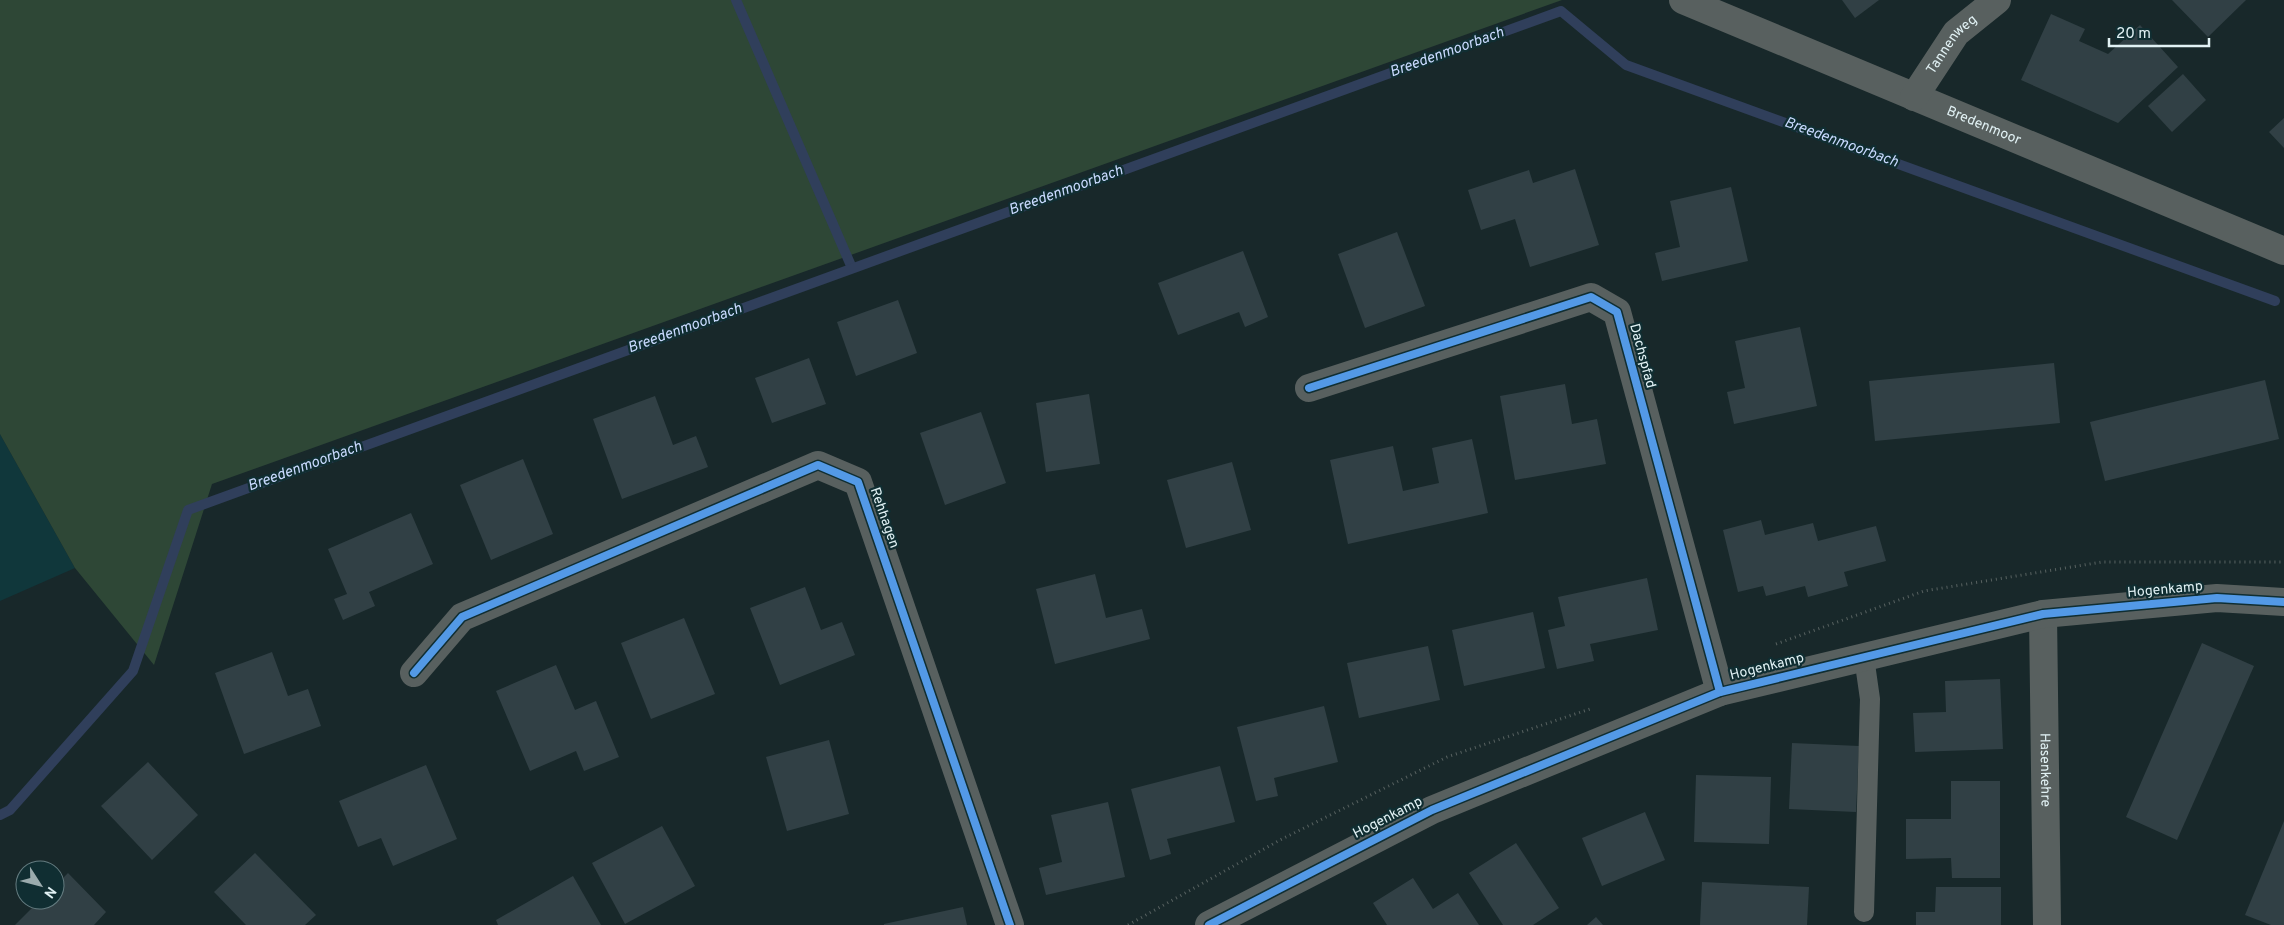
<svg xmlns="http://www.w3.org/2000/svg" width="2284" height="925" font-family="Overpass,sans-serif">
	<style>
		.built { fill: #10373b }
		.green { fill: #2e4736 }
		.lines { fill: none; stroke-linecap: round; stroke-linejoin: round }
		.stream { stroke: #303f5b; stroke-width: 10 }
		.building { fill: #314045 }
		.path { stroke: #586261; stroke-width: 3; stroke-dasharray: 1 4; stroke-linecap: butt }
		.service { stroke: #58605f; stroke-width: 20 }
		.minor { stroke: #58605f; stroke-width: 28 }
		.cycleway-casing { stroke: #102e32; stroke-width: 11 }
		.cycleway { stroke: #5399e6; stroke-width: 8 }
		.labels { text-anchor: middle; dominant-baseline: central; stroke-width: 4.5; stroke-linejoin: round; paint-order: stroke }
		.street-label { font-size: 14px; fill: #e1f1f4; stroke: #102e32 }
		.water-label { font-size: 15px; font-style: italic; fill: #c9dafe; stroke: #102e32 }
	</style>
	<rect width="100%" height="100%" fill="#18282a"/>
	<!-- built -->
	<polygon class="built" points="0,434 75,568 0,601"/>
	<!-- green -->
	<polygon class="green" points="0,0 1562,0 212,484 154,665 75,568 0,434"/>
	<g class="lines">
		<!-- stream -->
		<g class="stream">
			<polyline points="736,0 852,268"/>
			<polyline points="0,815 10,810 133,671 188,510 1561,11 1626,65 2275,301"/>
		</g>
	</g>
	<!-- building -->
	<g class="building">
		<polygon points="1842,0 1879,0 1855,18"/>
		<polygon points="2172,0 2246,0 2208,37"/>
		<polygon points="2051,14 2085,29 2079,41 2108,54 2140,25 2178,67 2118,123 2021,80"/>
		<polygon points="2183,74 2206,100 2172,132 2148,106"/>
		<polygon points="2284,118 2284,148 2269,132"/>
		<polygon points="1575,169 1599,245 1530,267 1515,219 1481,230 1468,190 1529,170 1533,183"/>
		<polygon points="1731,187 1748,261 1662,281 1655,253 1680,247 1670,201"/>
		<polygon points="1397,232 1425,306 1365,328 1338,254"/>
		<polygon points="1243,251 1268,317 1245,327 1239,312 1178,335 1158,283"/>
		<polygon points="898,300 917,353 856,376 837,322"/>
		<polygon points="1800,327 1817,406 1734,424 1727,392 1745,388 1735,341"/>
		<polygon points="809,358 826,404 772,423 755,378"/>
		<polygon points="2054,363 2060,423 1875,441 1869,381"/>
		<polygon points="2265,380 2279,439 2105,481 2090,422"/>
		<polygon points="1565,384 1572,424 1597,419 1606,464 1515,480 1500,396"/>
		<polygon points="1089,394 1100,464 1046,472 1036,403"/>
		<polygon points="655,396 673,445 696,436 708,467 622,499 593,419"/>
		<polygon points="981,412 1006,483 945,505 920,433"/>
		<polygon points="1472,439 1488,513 1348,544 1330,460 1393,446 1403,491 1439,483 1432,448"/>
		<polygon points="523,459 553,534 491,560 460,485"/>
		<polygon points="1232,462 1251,530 1186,548 1167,480"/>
		<polygon points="411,513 433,564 369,592 375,606 343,620 334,599 347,594 328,549"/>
		<polygon points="1761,520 1765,535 1813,523 1818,541 1876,526 1886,561 1844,572 1848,586 1808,597 1805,586 1766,596 1763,586 1738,592 1723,530"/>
		<polygon points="1095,574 1106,618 1142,609 1150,639 1055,664 1036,589"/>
		<polygon points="1647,578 1658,630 1590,644 1594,661 1557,669 1548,630 1565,626 1558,597"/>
		<polygon points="805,587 821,630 842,622 855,655 780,685 750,608"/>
		<polygon points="1533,612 1545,668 1464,686 1452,630"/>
		<polygon points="684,618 715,694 651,719 621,643"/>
		<polygon points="2202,643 2254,666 2177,840 2126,817"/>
		<polygon points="1428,646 1440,700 1359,718 1347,663"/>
		<polygon points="272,652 288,696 308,689 321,726 244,754 215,673"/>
		<polygon points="556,665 575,710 596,701 619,757 584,771 576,751 530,771 496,691"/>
		<polygon points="2000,679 2003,749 1915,752 1913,713 1946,712 1945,681"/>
		<polygon points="1324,706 1338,762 1274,778 1278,796 1256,801 1237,727"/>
		<polygon points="829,740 849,814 787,831 766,757"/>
		<polygon points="1792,743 1859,746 1856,812 1789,809"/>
		<polygon points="148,762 198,815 152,860 101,806"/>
		<polygon points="426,765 457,839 393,866 381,838 358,847 339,801"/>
		<polygon points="1220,766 1235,822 1167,839 1171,854 1150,860 1131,789"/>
		<polygon points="1696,775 1771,777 1769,844 1694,842"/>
		<polygon points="1951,781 2000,781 2000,878 1952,878 1951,858 1906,859 1906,819 1951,819"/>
		<polygon points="1108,802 1125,877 1046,895 1039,868 1062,862 1051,815"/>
		<polygon points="1645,812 1665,860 1602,886 1582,838"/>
		<polygon points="2284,821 2284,925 2271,925 2245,915"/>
		<polygon points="662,826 695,886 625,924 592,863"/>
		<polygon points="1516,843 1559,908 1533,925 1503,925 1469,873"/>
		<polygon points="255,853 316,915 305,925 246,925 214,892"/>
		<polygon points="68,873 106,912 94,925 15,925 40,900 55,900 55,886"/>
		<polygon points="573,876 601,925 498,925 496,920"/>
		<polygon points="1413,878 1433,909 1458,893 1479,925 1387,925 1373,903"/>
		<polygon points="1702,882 1809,887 1807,925 1700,925"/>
		<polygon points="1936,887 2001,887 2001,925 1916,925 1916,912 1935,912"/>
		<polygon points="963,907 967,925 884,925 884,924"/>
		<polygon points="1596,917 1603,925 1587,925"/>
	</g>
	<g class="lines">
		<!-- path -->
		<g class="path">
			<polyline points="1776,644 1924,591 2102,562 2284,562"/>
			<polyline points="1128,925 1280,840 1447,757 1593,708"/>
		</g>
		<!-- service -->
		<polyline class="service" points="1864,912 1870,699 1864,657"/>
		<!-- minor -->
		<g class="minor">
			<path id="s1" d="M1683,0L2284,251"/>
			<path id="s2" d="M1914,97L1956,33L1997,0"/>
			<polyline points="1309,388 1591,297 1617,312 1720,692"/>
			<path id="s3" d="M2043,614L2047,925"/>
			<polyline points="414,673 462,617 818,465 858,482 1010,925"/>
			<polyline points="1209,925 1432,810 1720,692 2043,614 2217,598 2284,602"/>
		</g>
		<!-- cycleway casing -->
		<g class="cycleway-casing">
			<g id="cycleway">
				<polyline points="1309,388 1591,297 1617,312 1720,692"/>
				<polyline points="414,673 462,617 818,465 858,482 1010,925"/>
				<polyline points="1209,925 1432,810 1720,692 2043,614 2217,598 2284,602"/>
			</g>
		</g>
		<!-- cycleway -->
		<use href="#cycleway" class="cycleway"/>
	</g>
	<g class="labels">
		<!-- street labels -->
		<g class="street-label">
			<text stroke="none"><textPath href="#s2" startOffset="65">Tannenweg</textPath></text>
			<text stroke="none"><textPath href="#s1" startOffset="326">Bredenmoor</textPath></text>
			<text transform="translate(1642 356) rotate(75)">Dachspfad</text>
			<text transform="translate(884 518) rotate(71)">Rehhagen</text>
			<text transform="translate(2165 590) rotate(-5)">Hogenkamp</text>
			<text transform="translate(1767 667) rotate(-14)">Hogenkamp</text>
			<text stroke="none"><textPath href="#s3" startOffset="156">Hasenkehre</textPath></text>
			<text transform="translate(1388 818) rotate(-27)">Hogenkamp</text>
		</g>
		<!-- water labels -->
		<g class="water-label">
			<text transform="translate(1447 53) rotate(-20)">Breedenmoorbach</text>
			<text transform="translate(1841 143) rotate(20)">Breedenmoorbach</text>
			<text transform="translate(1066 191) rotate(-20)">Breedenmoorbach</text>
			<text transform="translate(685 329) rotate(-20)">Breedenmoorbach</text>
			<text transform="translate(305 467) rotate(-20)">Breedenmoorbach</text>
		</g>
	</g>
	<!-- north arrow -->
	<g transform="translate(40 885) rotate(126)"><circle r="24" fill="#102e32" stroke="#647c80"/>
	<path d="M0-4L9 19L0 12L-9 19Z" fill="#9babad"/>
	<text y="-8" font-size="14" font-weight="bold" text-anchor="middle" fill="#e1f1f4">N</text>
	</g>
	<!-- scale -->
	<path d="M2109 38v8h100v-8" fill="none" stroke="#e1f1f4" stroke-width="2.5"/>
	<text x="2116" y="38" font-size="15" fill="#e1f1f4" stroke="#102e32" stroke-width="4" paint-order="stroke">20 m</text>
</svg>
